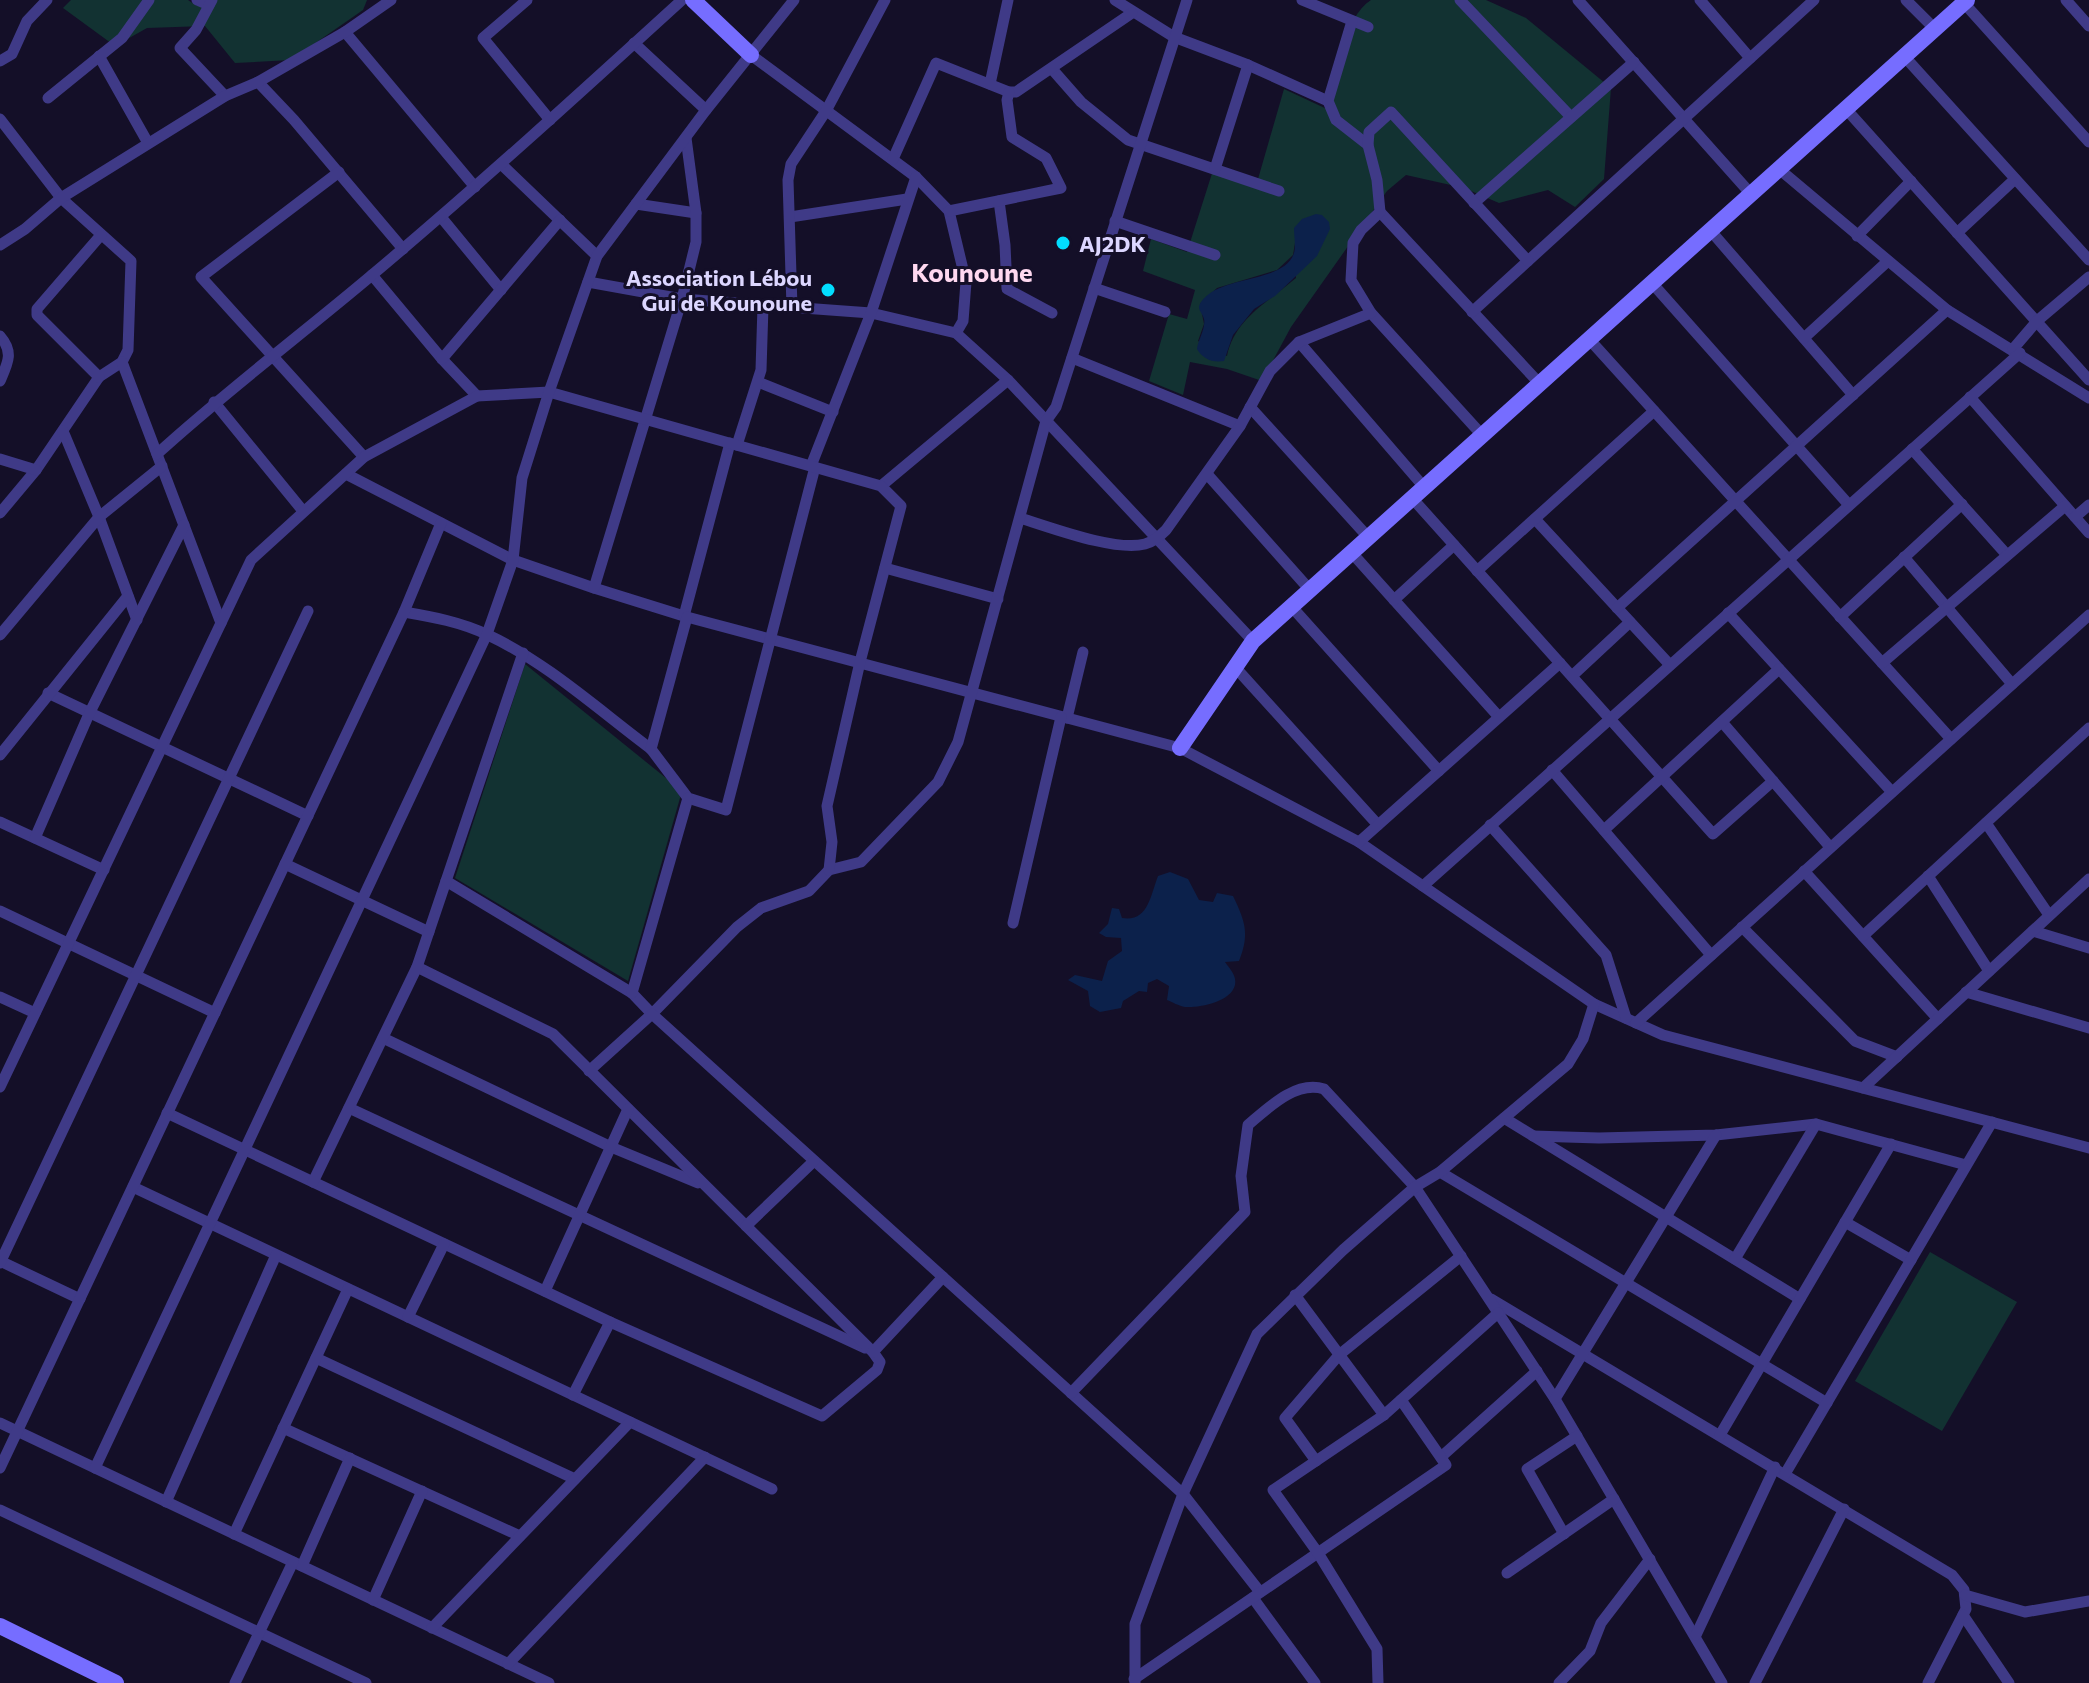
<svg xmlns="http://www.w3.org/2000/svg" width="2089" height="1683" font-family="Commissioner,sans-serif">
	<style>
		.green { fill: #123232; fill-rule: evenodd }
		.water { fill: #0c214b }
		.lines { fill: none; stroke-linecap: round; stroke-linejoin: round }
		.street { stroke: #3f3a87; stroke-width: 11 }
		.secondary { stroke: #766dff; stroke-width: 16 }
		.poi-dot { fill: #02ddff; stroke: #140f28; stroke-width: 3 }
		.labels { text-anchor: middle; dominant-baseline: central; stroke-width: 6; stroke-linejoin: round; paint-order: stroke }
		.poi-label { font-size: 22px; font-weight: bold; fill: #dcd6ff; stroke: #140f28; text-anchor: start }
		.quarter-label { font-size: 26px; font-weight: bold; fill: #ffd8f0; stroke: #140f28 }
	</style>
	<rect width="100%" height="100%" fill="#140f28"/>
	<!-- green -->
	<g class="green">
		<polygon points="71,0 188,0 197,6 206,0 367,0 363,10 291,60 235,63 205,26 147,28 115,46 63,8"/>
		<path d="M1371,0H1486L1526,18L1611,88L1604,179L1575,207L1548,190L1499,203L1464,188L1406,175L1387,191L1291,327L1262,381L1227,369L1190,362L1183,395L1149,381L1169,314L1187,319L1195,290L1143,271L1151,239L1187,252L1215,164L1258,179L1284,89L1329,110C1335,80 1343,17 1371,0ZM1295,243L1296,278C1268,302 1235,318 1227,356L1198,341L1204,324L1200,304L1217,288L1277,270L1293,255Z"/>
		<polygon points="525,664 682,791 628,981 455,878"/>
		<polygon points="1930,1252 2017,1302 1942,1431 1855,1381"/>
	</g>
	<!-- water -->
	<g class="water">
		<path d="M1316,214L1322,215L1329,222L1330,229L1317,256L1275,296L1254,309L1233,335L1224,361C1212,363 1203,359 1197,349C1198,340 1206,328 1204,319C1202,311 1196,310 1201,302C1220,274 1284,284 1294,253C1296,246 1294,236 1294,228L1302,219Z"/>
		<path d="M1170,872L1188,879L1199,900L1213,902L1217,893L1233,896C1245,921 1250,934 1239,961L1225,962C1230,969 1237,976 1235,985C1231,1002 1199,1008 1185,1007C1179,1006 1172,1002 1167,1000L1169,986L1157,979L1148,983L1147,992L1139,991L1123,1001L1121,1008L1100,1012L1090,1006L1088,991L1068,980L1075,975L1102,981L1108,961L1122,951L1121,938L1106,937L1099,933L1108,924L1112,908L1119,909L1122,918C1148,922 1150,897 1158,876Z"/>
	</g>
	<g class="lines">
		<!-- street -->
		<g class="street">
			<polyline points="197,0 209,5"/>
			<polyline points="212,0 196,30 180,48 225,96"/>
			<polyline points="527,0 483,38 550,120"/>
			<polyline points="1115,0 1174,37 1248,65 1328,101"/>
			<polyline points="1302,0 1368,27"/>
			<polyline points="1460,0 1571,117"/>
			<polyline points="1578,0 1751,194"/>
			<polyline points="1700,0 1750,58"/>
			<polyline points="1906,0 1935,29"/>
			<polyline points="2066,0 2089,26"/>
			<polyline points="1964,3 2089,142"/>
			<polyline points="1352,21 1328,101 1336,120 1368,145"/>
			<polyline points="345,32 475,187"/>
			<polyline points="634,43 706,110"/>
			<polyline points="751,55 916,177 949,211 966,282 963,321 956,333"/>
			<polyline points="99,56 148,143"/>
			<polyline points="1904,56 2089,260"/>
			<polyline points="0,61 12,54 27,21 47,0"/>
			<polyline points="1052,69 1081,102 1128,140 1279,191"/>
			<polyline points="258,82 294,120 403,249"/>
			<polyline points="990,84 1008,0"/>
			<polyline points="48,98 122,38 149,0"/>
			<polyline points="1846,109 2089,380"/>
			<polyline points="0,119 61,198 131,261 128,350 122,362 99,377 36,470 0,513"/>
			<polyline points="893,159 936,63 1009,92 1016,92 1132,13"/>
			<polyline points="501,164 597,256"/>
			<polyline points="1215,169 1248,65"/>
			<polyline points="1779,169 1947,310 2089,398"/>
			<polyline points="339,172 201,277 364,457"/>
			<polyline points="999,201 1005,245 1007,289 1052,313"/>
			<polyline points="1474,203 1634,62"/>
			<polyline points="636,204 696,213"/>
			<polyline points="949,211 1061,188 1046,158 1012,137 1007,100 1009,92"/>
			<polyline points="1380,212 1540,384"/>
			<polyline points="441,217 501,290"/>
			<polyline points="790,217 907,199"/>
			<polyline points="1115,221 1215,255"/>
			<polyline points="1710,230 1853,395"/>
			<polyline points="1957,233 2015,179"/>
			<polyline points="1857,236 1911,181"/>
			<polyline points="0,245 25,229 61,198 225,96 258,82 345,32 391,0"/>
			<polyline points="372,275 442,359 477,396"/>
			<polyline points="588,282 682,299 871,313 956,333 1008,380 1253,641"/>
			<polyline points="1652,283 1849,505"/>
			<polyline points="1094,288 1165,312"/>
			<polyline points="792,307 788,180 791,164 826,111 885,0"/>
			<polyline points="1472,312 1814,0"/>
			<path d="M0,336C14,352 8,363 0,381"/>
			<polyline points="1804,338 1888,261"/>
			<polyline points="1589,339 1951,739"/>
			<polyline points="1299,342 1424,487"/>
			<polyline points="2013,349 2037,321 2089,277"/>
			<polyline points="1072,358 1240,426"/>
			<polyline points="442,359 560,220"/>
			<polyline points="122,362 221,623"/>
			<polyline points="99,377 37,315 37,309 101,235"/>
			<polyline points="758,382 833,412"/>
			<polyline points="1970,397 2089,533"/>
			<polyline points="214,402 303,511"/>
			<polyline points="1250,407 1368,537"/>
			<polyline points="63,431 99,517 137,620"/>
			<polyline points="1482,435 1371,313 1351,280 1353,243 1361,230 1380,212 1377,180 1368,145 1369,132 1391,112 1528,261"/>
			<polyline points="737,445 761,370 763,306"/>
			<polyline points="1912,449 2007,555"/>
			<path d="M157,454C226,391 301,335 372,275C478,186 580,93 682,0"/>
			<polyline points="0,459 36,470"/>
			<polyline points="811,466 871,313 916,177"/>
			<polyline points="346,474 513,560 594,588 687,617 1180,748 1359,842 1594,1004 1663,1035 2089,1148"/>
			<polyline points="1207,474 1310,590"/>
			<polyline points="881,486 1008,380"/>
			<polyline points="1412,498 1713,834 1773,781"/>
			<polyline points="2075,517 2089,505"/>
			<path d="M1020,518C1050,527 1115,552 1145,544C1153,542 1160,536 1166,530L1240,426L1270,371L1299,342L1371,313"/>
			<polyline points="1535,519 1670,665"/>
			<polyline points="1352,553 1499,717"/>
			<polyline points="1904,557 2012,684"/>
			<polyline points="885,568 998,599"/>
			<polyline points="1477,571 1654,411"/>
			<polyline points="594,588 682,299 696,242 696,213 686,138"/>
			<polyline points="1394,600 1454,545"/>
			<polyline points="1291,606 1439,771"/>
			<polyline points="1617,608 1947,310"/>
			<path d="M404,612C433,617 461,622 488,635C546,662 600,711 651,749"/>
			<polyline points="1728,613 1892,792"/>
			<polyline points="684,616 730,443"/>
			<polyline points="687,617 651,749 688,798 726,810 815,467"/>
			<polyline points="1840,617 1962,504"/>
			<polyline points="0,635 99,517 162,466"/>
			<polyline points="1882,663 2065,506"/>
			<polyline points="1235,667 1378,825"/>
			<polyline points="1572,676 1630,622"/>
			<polyline points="48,693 308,816"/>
			<polyline points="1067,718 1083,652"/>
			<polyline points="1722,722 1830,847"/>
			<polyline points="0,755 128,596"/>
			<polyline points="1552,770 1711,955"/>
			<polyline points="0,822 104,870"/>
			<polyline points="1986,823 2049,915"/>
			<polyline points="1490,825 1606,955 1626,1018"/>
			<polyline points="1604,830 1779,669"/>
			<polyline points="35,838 89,714 184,525"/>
			<polyline points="1359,842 1560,663"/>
			<polyline points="285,864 429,932"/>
			<polyline points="1804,871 1938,1019"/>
			<polyline points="1928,876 1989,971"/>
			<polyline points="446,881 632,993 652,1014 737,927 761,908 809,891 829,870 861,862 938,782 958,742 1046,421 1056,407 1187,0"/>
			<polyline points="1423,886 2020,353"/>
			<polyline points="0,911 215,1013"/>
			<polyline points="1013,923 1061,717"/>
			<polyline points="1742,927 1855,1041 1897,1057"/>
			<polyline points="2033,931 2089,948"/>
			<polyline points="1863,936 2089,728"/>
			<polyline points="1966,992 2089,1028"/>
			<polyline points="632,993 688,798"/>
			<polyline points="0,997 35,1013"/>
			<polyline points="1636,1023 2089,615"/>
			<polyline points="383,1038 611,1147 698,1183"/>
			<polyline points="589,1071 652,1014 1183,1494 1260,1592"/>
			<polyline points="0,1087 251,560 364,457 477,396 549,392 881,486 901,506 860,662 827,806 832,842 829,870"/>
			<polyline points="1863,1088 2089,879"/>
			<polyline points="349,1108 865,1348"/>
			<polyline points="167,1113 610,1322 822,1416 877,1370 880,1362 873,1352 553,1034 417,967"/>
			<polyline points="1504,1118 1800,1299"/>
			<polyline points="1533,1136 1599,1138 1716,1135 1816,1124 1966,1165"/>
			<polyline points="1440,1172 1827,1403"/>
			<polyline points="313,1182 417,967 523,653"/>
			<polyline points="133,1187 772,1489"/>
			<polyline points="1845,1222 1911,1260"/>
			<polyline points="746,1226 814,1161"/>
			<polyline points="1735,1259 1816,1124"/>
			<polyline points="0,1261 80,1299"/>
			<polyline points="0,1263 308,611"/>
			<polyline points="545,1291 628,1109"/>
			<polyline points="1295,1295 1384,1415"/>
			<polyline points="1491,1299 1952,1575 1964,1590 1966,1609 1928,1683"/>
			<polyline points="408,1317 444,1244"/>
			<polyline points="873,1352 943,1277"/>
			<polyline points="316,1358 575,1479"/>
			<path d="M1071,1393L1245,1212L1241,1176L1248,1125C1268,1108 1296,1080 1324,1089L1415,1187L1555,1399L1722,1683"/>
			<polyline points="573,1395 610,1322"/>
			<polyline points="1555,1399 1716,1135"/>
			<polyline points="0,1423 549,1683"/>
			<polyline points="283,1428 520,1536"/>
			<polyline points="1720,1435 1891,1144"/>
			<polyline points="1441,1457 1537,1371"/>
			<polyline points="1316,1461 1285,1418 1339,1355 1461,1256"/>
			<polyline points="0,1468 404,612 441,523"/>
			<polyline points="95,1468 487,634 513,560 522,478 549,392 597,256 706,110 794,0"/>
			<polyline points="1785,1474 1992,1122"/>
			<polyline points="166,1502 276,1255"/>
			<polyline points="0,1510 366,1683"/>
			<polyline points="234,1534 348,1289"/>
			<polyline points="1564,1534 1527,1469 1577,1436"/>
			<polyline points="302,1566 350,1458"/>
			<polyline points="1507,1573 1614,1499"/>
			<polyline points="1965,1595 2025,1612 2089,1601"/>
			<polyline points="1253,1598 1315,1683"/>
			<polyline points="373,1600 422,1491"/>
			<polyline points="1963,1615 2009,1683"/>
			<polyline points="432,1628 630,1422"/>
			<polyline points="1696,1635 1775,1467"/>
			<polyline points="508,1664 705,1457"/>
			<polyline points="1134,1679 1446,1465 1401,1400"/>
			<polyline points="235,1683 293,1562"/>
			<polyline points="1135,1683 1135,1624 1183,1494 1257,1334 1343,1250 1415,1187 1440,1172 1568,1064 1583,1039 1594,1004"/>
			<polyline points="1378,1683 1377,1649 1318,1553 1273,1490 1384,1415 1498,1313"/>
			<polyline points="1559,1683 1590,1651 1601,1623 1650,1559"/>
			<polyline points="1755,1683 1844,1509"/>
		</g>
		<!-- secondary -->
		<g class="secondary">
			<polyline points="693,0 751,55"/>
			<polyline points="1180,748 1253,641 1967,0"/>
			<polyline points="0,1626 116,1683"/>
		</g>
	</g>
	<!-- markers -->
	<g class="poi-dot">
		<circle cx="1063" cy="243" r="8"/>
		<circle cx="828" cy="290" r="8"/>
	</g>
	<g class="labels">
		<!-- poi labels -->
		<g class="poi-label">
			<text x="1079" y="243">AJ2DK</text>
			<text x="812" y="277" text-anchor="end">Association Lébou<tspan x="812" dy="25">Gui de Kounoune</tspan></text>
		</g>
		<!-- quarter labels -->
		<g class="quarter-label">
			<text x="972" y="271">Kounoune</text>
		</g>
	</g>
</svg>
